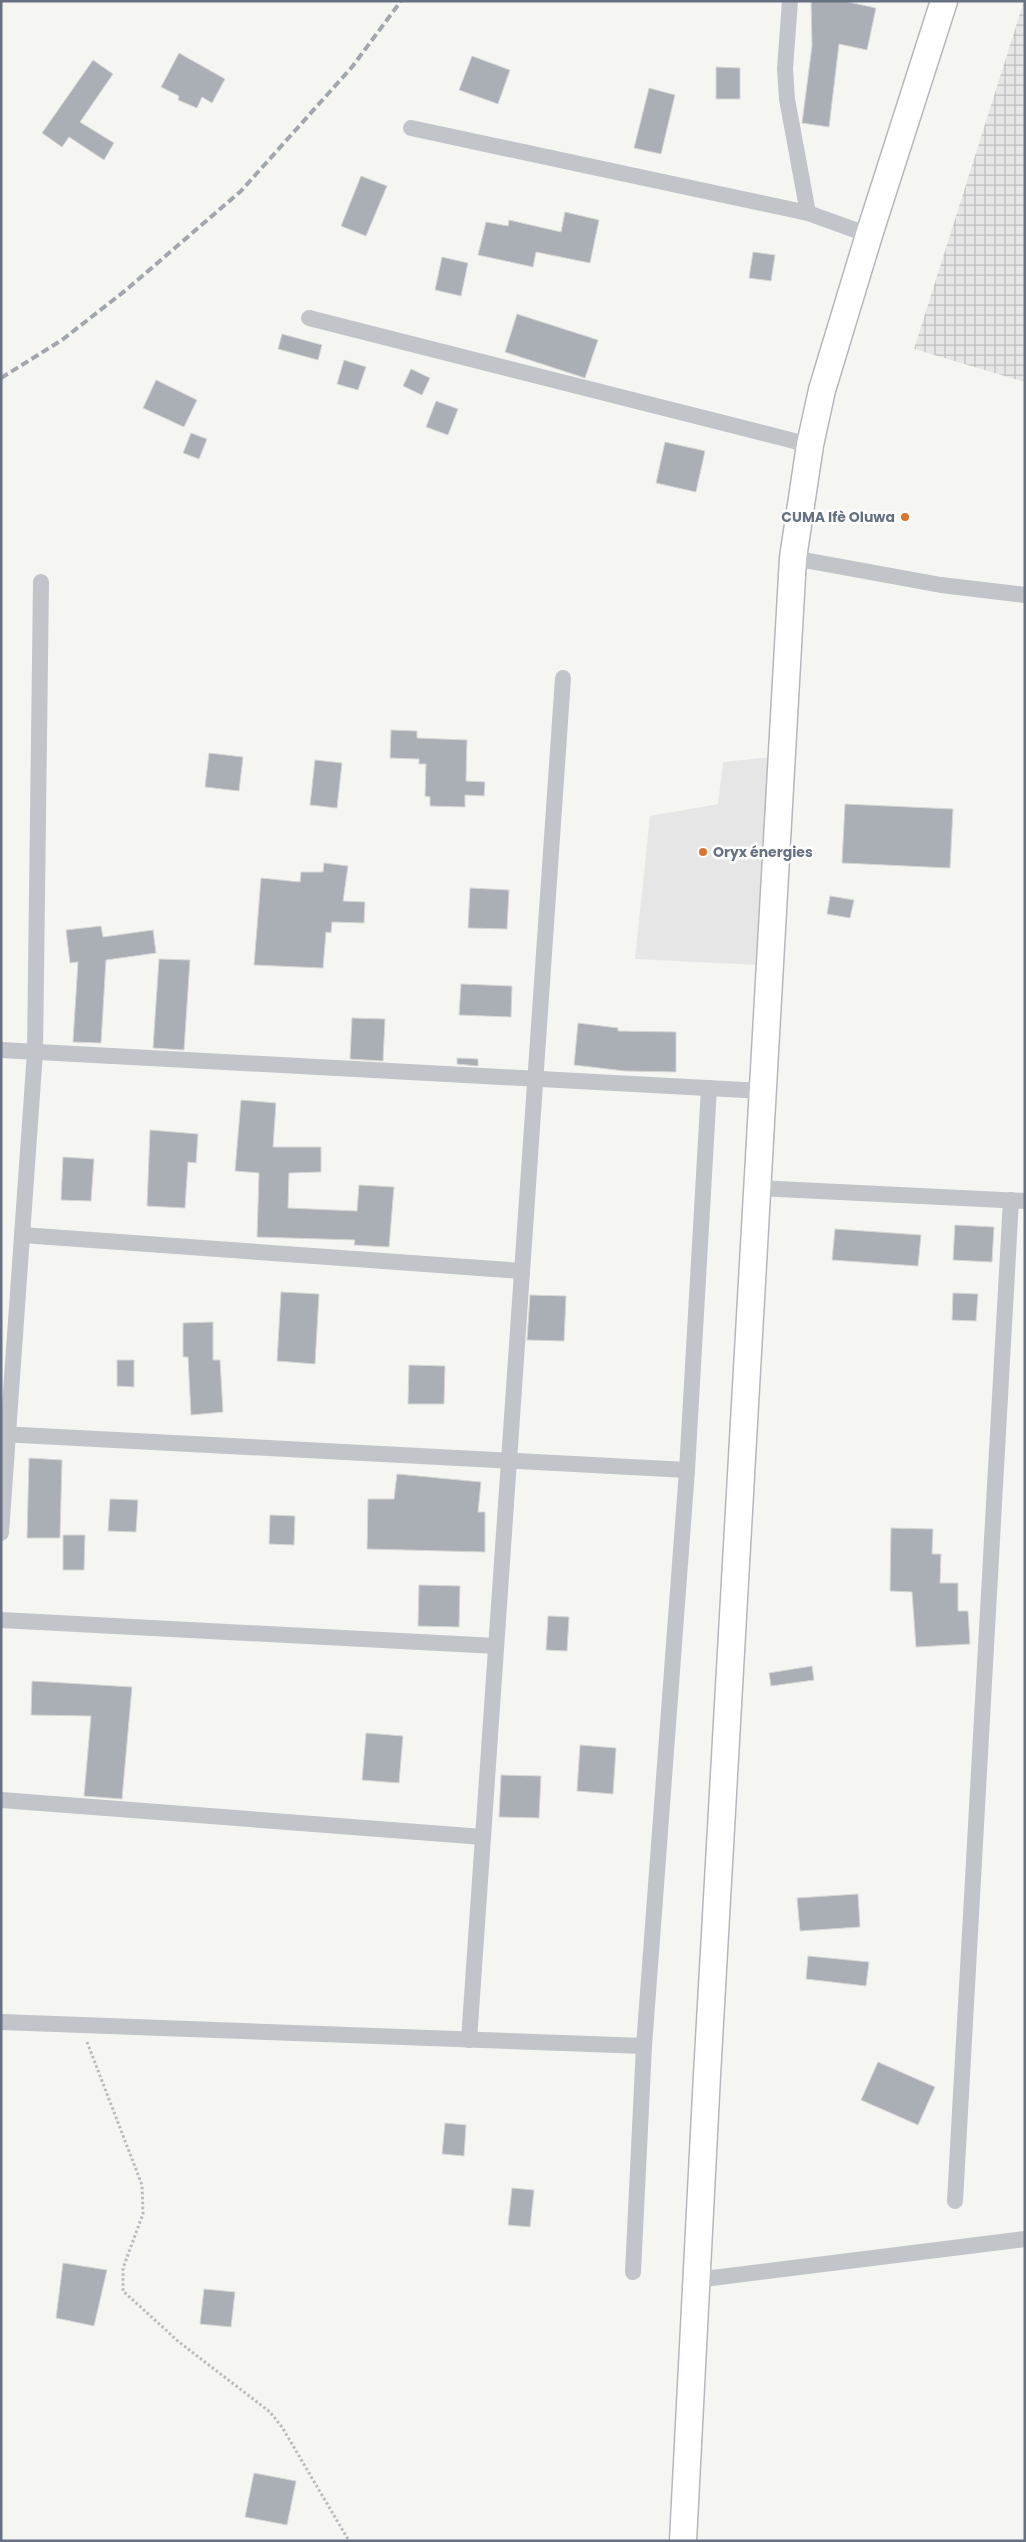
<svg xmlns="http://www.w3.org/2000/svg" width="1026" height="2542" font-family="Poppins,sans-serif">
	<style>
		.built { fill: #e6e6e6 }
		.industrial { fill: url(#industrial-grid) }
		.building { fill: #aaafb6; stroke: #d7d7d5 }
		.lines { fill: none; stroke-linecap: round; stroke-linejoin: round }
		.primary-casing { stroke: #b4b7bc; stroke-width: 29 }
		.path { stroke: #b9bbbe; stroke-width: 3; stroke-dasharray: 2.5 2.5; stroke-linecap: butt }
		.street { stroke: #c1c4c8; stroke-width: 16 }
		.primary { stroke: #fff; stroke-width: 26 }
		.rail { stroke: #a2a6ad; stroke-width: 4; stroke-dasharray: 8 4; stroke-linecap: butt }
		.poi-dot { fill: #db742d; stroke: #fff; stroke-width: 2 }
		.labels { text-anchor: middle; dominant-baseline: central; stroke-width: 5; stroke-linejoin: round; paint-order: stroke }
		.poi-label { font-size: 14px; font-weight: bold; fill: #667182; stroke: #fff; text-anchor: end }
	</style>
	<defs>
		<pattern id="industrial-grid" width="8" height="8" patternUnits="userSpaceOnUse" patternTransform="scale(1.25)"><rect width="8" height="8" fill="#e6e6e6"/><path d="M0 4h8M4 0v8" fill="none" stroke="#bebfc0"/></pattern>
	</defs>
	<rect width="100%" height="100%" fill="#f5f6f2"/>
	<!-- built -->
	<polygon class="built" points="771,757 758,965 635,959 650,816 718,804 723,762"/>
	<!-- industrial -->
	<polygon class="industrial" points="1024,1 1025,1 1025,382 914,349"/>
	<!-- building -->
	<g class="building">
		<polygon points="811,1 844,1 876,8 867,50 839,44 829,127 802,123 812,46"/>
		<polygon points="179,53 225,79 212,103 202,97 197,108 178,100 179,96 161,87"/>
		<polygon points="472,56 510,70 498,104 459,90"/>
		<polygon points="93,60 113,74 80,122 114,143 104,160 69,137 62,147 42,133"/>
		<polygon points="716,67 740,68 740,99 716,99"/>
		<polygon points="649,88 675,95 661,154 634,148"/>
		<polygon points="361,176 387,186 366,236 341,226"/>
		<polygon points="565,212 599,220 590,263 536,252 533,267 478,255 486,222 508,226 509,220 561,232"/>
		<polygon points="753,252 775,255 771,281 749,278"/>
		<polygon points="442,257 468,263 461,296 435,290"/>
		<polygon points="517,314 598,340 585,378 505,352"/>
		<polygon points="282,334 322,345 318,360 278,349"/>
		<polygon points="344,360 366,367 358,390 337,384"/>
		<polygon points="411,369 430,378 422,395 403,386"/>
		<polygon points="156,380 197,400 184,427 143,408"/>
		<polygon points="436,401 458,409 448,435 426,427"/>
		<polygon points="191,433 207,439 199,459 183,453"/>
		<polygon points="665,442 705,451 696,492 656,483"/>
		<polygon points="391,730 417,731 417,738 467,740 466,781 485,782 484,796 465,795 465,807 430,806 430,797 425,796 426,764 419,764 419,759 390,758"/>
		<polygon points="209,753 243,757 239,791 205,787"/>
		<polygon points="315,760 342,763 337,808 310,805"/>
		<polygon points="845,804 953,809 950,868 842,863"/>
		<polygon points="324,863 348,866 343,901 365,902 364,923 332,922 331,933 326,932 323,968 254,965 261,878 300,882 301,872 323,872"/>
		<polygon points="470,888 509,890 507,929 468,928"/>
		<polygon points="830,896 854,900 850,918 827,914"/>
		<polygon points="101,926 103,937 153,930 156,953 106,960 101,1043 73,1042 78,962 70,963 66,930"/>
		<polygon points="159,959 190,960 184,1050 153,1048"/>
		<polygon points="461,984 512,986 511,1017 459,1015"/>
		<polygon points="352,1018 385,1019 383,1061 350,1059"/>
		<polygon points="578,1023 618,1028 618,1031 676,1032 676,1072 625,1071 574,1065"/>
		<polygon points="457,1058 478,1059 478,1066 457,1064"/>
		<polygon points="241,1100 276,1103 273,1147 321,1147 321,1172 289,1173 288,1208 357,1211 359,1185 394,1187 389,1247 354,1245 355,1240 257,1237 259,1173 235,1171"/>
		<polygon points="150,1130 198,1134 196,1163 188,1162 185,1208 147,1206"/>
		<polygon points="63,1157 94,1159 91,1201 61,1200"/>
		<polygon points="955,1225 994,1227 992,1262 953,1260"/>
		<polygon points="835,1229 921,1235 918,1266 832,1260"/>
		<polygon points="281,1292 319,1294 315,1364 277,1361"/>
		<polygon points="953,1293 978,1294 976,1321 952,1320"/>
		<polygon points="530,1295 566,1296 564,1341 527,1340"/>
		<polygon points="213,1322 213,1360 220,1360 223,1412 191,1415 188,1357 183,1357 183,1323"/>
		<polygon points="117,1360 134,1360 134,1387 117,1386"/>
		<polygon points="409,1365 445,1366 444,1404 408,1404"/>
		<polygon points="29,1458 62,1460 60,1538 27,1538"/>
		<polygon points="397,1474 481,1482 478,1512 485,1512 485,1552 367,1549 368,1499 394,1499"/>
		<polygon points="110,1499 138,1500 136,1532 108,1531"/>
		<polygon points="270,1515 295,1516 294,1545 269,1544"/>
		<polygon points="891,1528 933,1529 932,1554 941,1554 940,1583 958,1583 958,1611 968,1611 970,1644 916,1647 912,1592 890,1591"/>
		<polygon points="63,1535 85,1535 84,1570 63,1570"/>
		<polygon points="419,1585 460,1586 459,1627 418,1626"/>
		<polygon points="548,1616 569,1617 567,1651 546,1650"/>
		<polygon points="812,1666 814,1680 771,1686 769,1673"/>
		<polygon points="32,1681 132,1687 122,1799 84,1796 91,1716 31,1715"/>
		<polygon points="366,1733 403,1736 399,1783 362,1780"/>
		<polygon points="580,1745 616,1748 613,1794 577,1791"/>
		<polygon points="501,1775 541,1776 539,1818 499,1817"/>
		<polygon points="858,1894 860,1927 800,1931 797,1898"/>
		<polygon points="808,1956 869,1962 866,1986 806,1979"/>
		<polygon points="878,2062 935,2087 918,2125 861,2100"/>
		<polygon points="445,2123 466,2125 464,2156 442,2154"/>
		<polygon points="512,2188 534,2190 530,2227 508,2225"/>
		<polygon points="63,2263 107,2270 94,2326 56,2318"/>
		<polygon points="204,2289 235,2292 231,2327 200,2324"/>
		<polygon points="254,2473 296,2481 287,2525 245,2517"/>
	</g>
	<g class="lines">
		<!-- primary casing -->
		<g class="primary-casing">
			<polyline id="primary" points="683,2541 707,2075 793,558 810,445 822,390 869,235 944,1"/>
		</g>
		<!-- path -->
		<polyline class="path" points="87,2042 142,2185 143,2214 123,2268 123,2291 179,2342 270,2412 282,2427 349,2541"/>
		<!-- street -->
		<g class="street">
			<polyline points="790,1 785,69 787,99 808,213"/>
			<polyline points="411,128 808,213 869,235"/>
			<polyline points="309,318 810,445"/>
			<polyline points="793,558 941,585 1025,595"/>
			<polyline points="1,1050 763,1091"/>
			<polyline points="758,1188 1025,1201"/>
			<polyline points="22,1235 522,1271"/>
			<polyline points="1,1434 687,1470"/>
			<polyline points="1,1533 35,1052 41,582"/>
			<polyline points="1,1620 496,1646"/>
			<polyline points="1,1800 483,1837"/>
			<polyline points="1,2022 644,2046"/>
			<polyline points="469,2040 563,678"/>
			<polyline points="955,2201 1011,1200"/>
			<polyline points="633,2272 644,2046 687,1470 709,1088"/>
			<polyline points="696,2280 1025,2239"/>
		</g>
		<!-- primary -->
		<use href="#primary" class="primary"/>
		<!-- rail -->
		<polyline class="rail" points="1,378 62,340 126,290 241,191 352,67 401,1"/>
	</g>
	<!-- markers -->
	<g class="poi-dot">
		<circle cx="905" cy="517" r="5"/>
		<circle cx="703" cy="852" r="5"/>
	</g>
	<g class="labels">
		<!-- poi labels -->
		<g class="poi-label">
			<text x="895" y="517">CUMA Ifè Oluwa</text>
			<text x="713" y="852" text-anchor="start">Oryx énergies</text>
		</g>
	</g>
	<!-- border -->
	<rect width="1026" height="2542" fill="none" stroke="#667182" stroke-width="5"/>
</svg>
